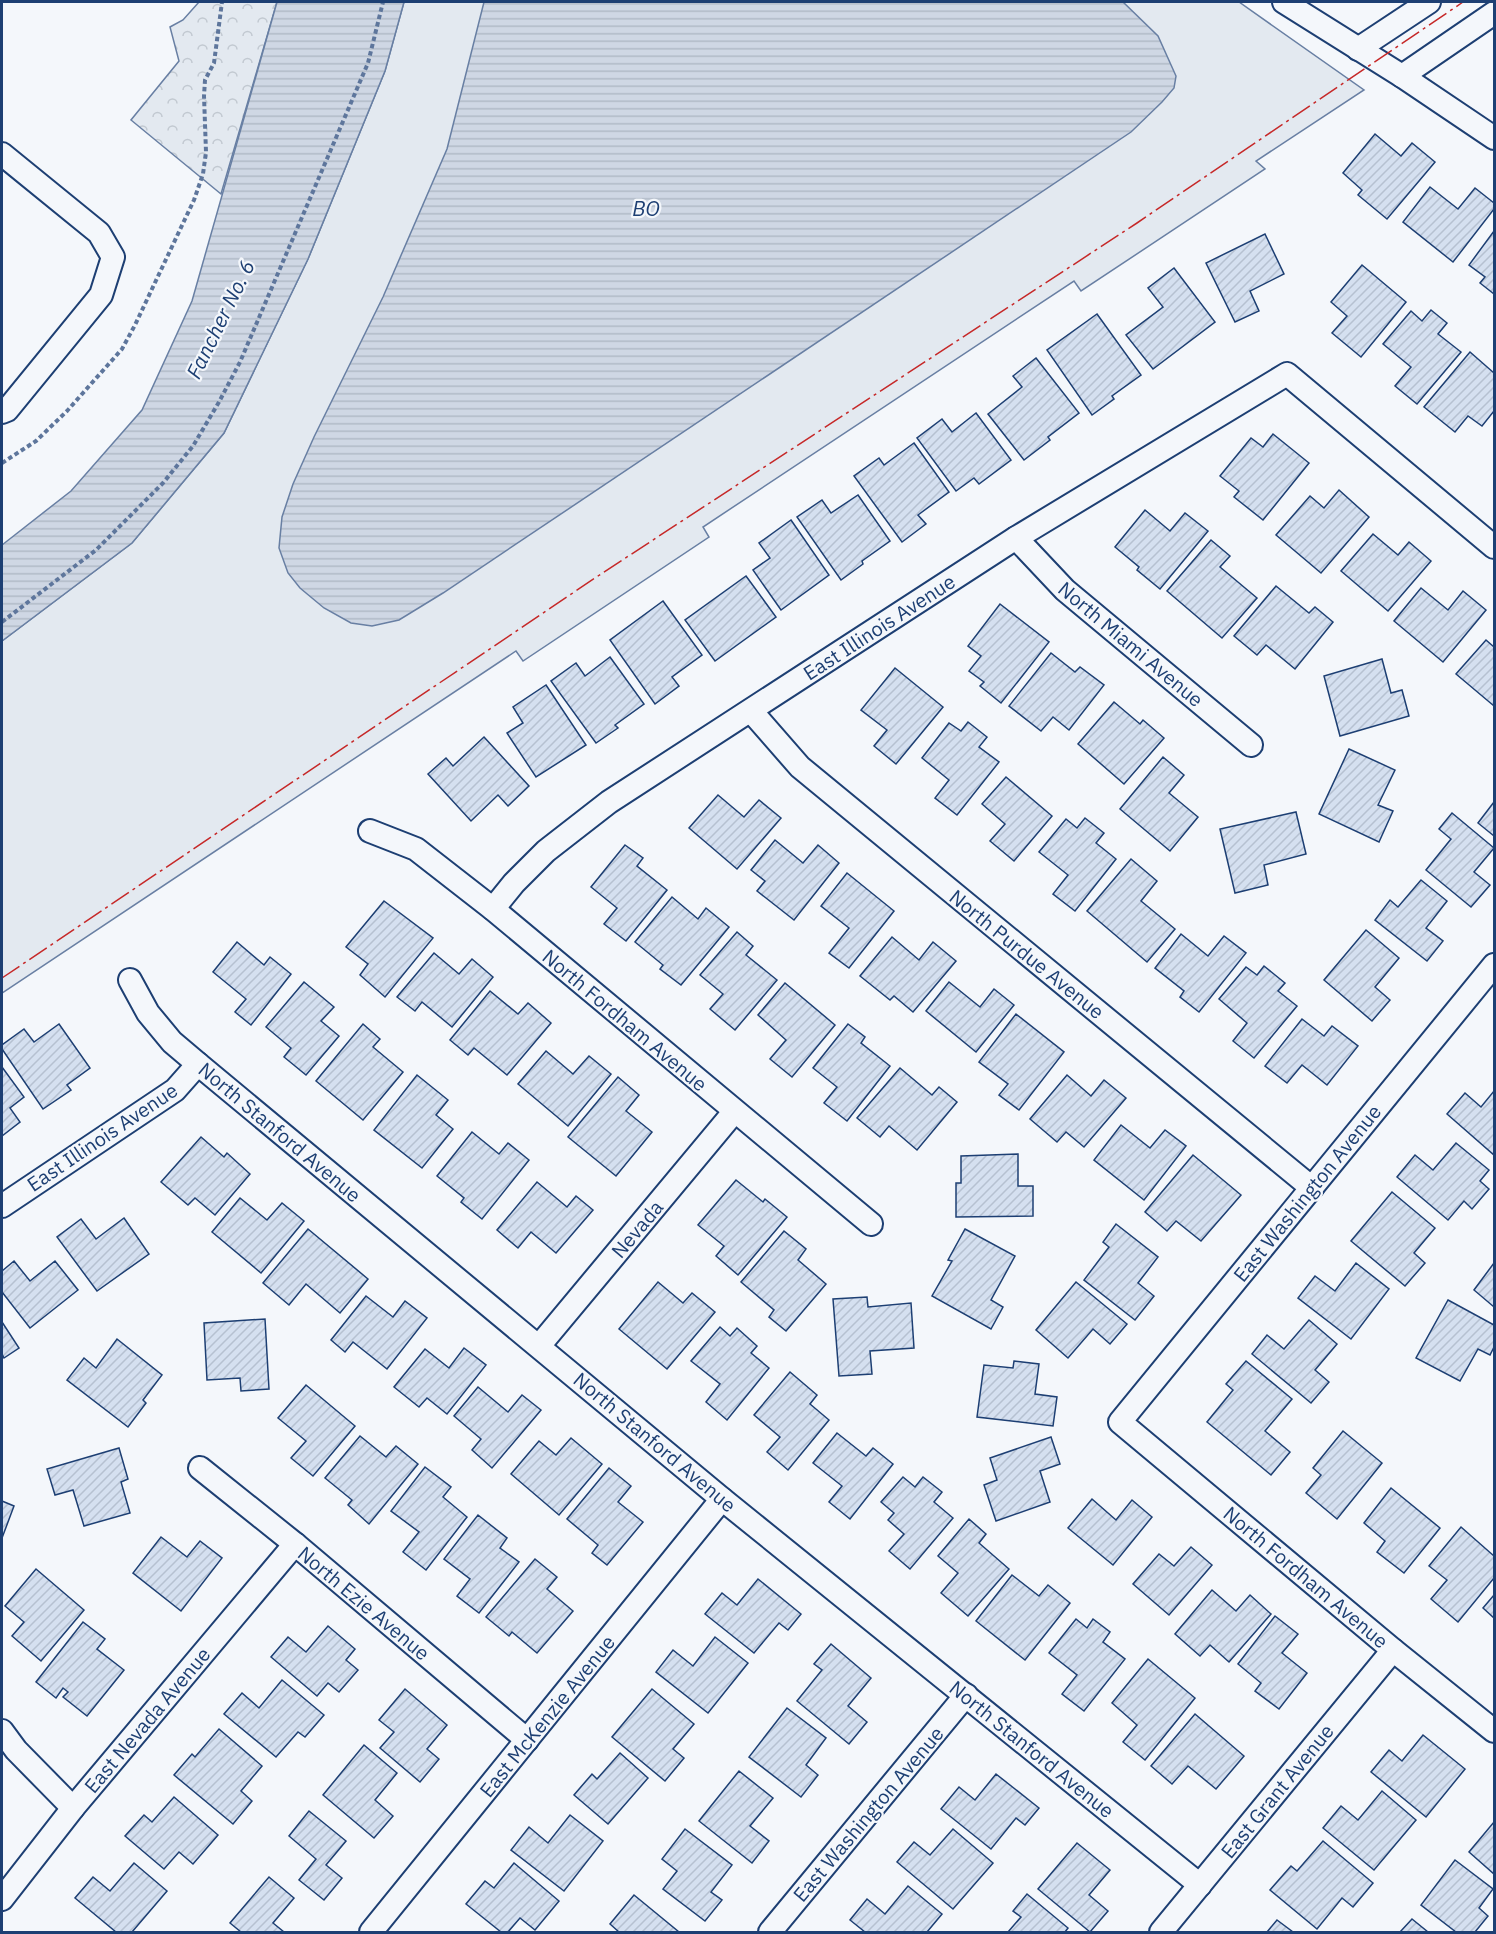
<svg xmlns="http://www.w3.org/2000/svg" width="1496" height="1934" font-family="'IBM Plex Sans',sans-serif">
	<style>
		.grass { fill: #e3e9f0; stroke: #687fa3; stroke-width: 1.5 }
		.park { fill: url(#park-crowns); stroke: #687fa3; stroke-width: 1.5 }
		.water { fill: url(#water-rules); stroke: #687fa3; stroke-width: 1.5 }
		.building { fill: url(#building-hatch); stroke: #1d3f73; stroke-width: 1.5 }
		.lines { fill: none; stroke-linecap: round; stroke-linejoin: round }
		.minor-casing { stroke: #1d3f73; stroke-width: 26 }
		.path { stroke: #5e769c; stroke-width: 4; stroke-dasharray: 4.5 3; stroke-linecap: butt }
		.minor { stroke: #f4f7fb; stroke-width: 22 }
		.power { stroke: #c62828; stroke-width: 1.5; stroke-dasharray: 21 4.5 3 4.5; stroke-linecap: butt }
		.labels { text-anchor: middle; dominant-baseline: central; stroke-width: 4.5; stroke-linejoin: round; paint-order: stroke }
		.street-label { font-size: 20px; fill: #1d3f73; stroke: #f4f7fb }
		.water-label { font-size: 21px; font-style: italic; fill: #1d3f73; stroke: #f4f7fb }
	</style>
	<defs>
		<pattern id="park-crowns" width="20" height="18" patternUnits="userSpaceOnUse" patternTransform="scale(1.5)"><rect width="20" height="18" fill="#e3e9f0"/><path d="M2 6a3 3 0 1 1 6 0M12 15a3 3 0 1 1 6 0" fill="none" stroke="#c2c9d1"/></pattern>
		<pattern id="water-rules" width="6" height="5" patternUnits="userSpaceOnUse" patternTransform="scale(1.5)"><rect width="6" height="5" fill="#cfd7e4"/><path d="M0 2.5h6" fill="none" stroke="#b1bac7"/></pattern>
		<pattern id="building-hatch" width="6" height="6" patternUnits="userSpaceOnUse" patternTransform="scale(1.5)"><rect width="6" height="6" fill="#d5e0f0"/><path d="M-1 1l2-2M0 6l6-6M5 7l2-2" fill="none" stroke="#b6c1d1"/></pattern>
	</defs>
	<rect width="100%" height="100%" fill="#f4f7fb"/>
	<!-- grass -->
	<polygon class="grass" points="404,2 1239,2 1364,90 1256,161 1265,169 1081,291 1074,281 703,527 709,537 523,661 516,651 2,993 2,641 132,543 224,433 308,259 385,71"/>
	<!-- park -->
	<polygon class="park" points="199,2 277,2 221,194 131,120 179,61 170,27 183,20"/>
	<!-- water -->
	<g class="water">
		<polygon points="277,2 404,2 385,71 308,259 224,433 132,543 2,641 2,545 71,491 142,410 192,301"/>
		<polygon points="484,2 1123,2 1158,36 1176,76 1174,88 1162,102 1131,132 443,593 399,620 372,626 351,623 324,608 300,588 288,573 279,548 282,517 293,484 314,437 383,297 447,149"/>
	</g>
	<!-- building -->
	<g class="building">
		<polygon points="1375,134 1401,156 1412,143 1435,162 1387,219 1358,195 1362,190 1343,173"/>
		<polygon points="1430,187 1458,209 1475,188 1494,203 1494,209 1453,262 1403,222"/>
		<polygon points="1494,231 1494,294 1480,283 1485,277 1469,265"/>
		<polygon points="1265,234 1284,274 1250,291 1259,311 1235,322 1206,263"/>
		<polygon points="1362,265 1406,302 1361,357 1332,333 1347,316 1331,302"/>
		<polygon points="1174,268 1215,322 1153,369 1126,335 1163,307 1148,288"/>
		<polygon points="1431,310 1447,323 1438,334 1461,352 1417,404 1395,386 1411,367 1383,344 1411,311 1422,321"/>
		<polygon points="1097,314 1141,375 1112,396 1114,399 1092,415 1047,350"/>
		<polygon points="1470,352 1494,373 1494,411 1482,426 1468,416 1455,432 1424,407"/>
		<polygon points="1036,358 1079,413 1048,437 1050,440 1024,460 988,414 1022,387 1013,376"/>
		<polygon points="976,413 1011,460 979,484 974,478 956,491 917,438 942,419 952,432"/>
		<polygon points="1273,434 1309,463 1263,520 1234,497 1239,491 1220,476 1251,438 1263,447"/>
		<polygon points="914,443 949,492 918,515 926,524 902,542 854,476 879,458 884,465"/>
		<polygon points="1339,490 1369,517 1321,573 1276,535 1310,496 1324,508"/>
		<polygon points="858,495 890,541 862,561 863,564 841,580 797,517 822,500 831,513"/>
		<polygon points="1145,510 1170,531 1185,513 1208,531 1160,589 1137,570 1139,567 1115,547"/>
		<polygon points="791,520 829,575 781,610 753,570 770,558 759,543"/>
		<polygon points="1373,534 1398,555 1409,542 1431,561 1388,611 1341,571"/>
		<polygon points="1211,540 1230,556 1220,567 1257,598 1222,638 1167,591"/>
		<polygon points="746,576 776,617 715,661 685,620"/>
		<polygon points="1276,586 1309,613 1315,607 1333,622 1295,669 1266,645 1257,655 1234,636"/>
		<polygon points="1421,588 1448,610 1463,591 1486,610 1443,662 1394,621"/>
		<polygon points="663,601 702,655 672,677 679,686 655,704 610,640"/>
		<polygon points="1000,604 1049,642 1001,703 980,686 984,682 969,671 981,656 968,646"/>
		<polygon points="1486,640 1494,647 1494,706 1456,674"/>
		<polygon points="1051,653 1075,672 1080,667 1104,685 1069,730 1053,717 1041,731 1009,706"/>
		<polygon points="610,657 644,704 615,725 618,728 596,743 551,681 576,663 585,676"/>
		<polygon points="1382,659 1391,693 1402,690 1409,716 1340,736 1324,676"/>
		<polygon points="895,668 943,707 896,764 874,746 887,730 861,710"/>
		<polygon points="546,685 586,745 536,777 507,733 523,723 513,707"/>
		<polygon points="1114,702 1140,724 1143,720 1164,738 1124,784 1078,744"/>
		<polygon points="968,722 987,737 979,747 999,762 957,815 935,798 949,780 922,758 949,723 961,731"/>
		<polygon points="484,737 529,786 508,806 498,795 471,821 428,774 446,758 453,766"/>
		<polygon points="1349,749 1395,770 1378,805 1393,811 1379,842 1319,814"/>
		<polygon points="1163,757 1184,775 1169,793 1198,817 1170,851 1120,809"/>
		<polygon points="1006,777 1052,816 1014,861 990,841 1005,824 982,804"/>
		<polygon points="718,795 744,817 759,800 781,818 737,869 689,828"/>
		<polygon points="1494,802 1494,836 1478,823"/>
		<polygon points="1296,812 1306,854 1264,865 1268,885 1235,893 1220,829"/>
		<polygon points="1452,813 1494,848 1474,872 1490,885 1471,907 1426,870 1451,839 1439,829"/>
		<polygon points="1085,818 1104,833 1096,843 1116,859 1075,911 1053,894 1068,875 1039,852 1066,819 1077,828"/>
		<polygon points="775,840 803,863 818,845 839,863 794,920 757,891 765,881 751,870"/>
		<polygon points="625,845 643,858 637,866 667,890 626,941 604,924 617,908 591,887"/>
		<polygon points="1131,859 1157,881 1141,901 1175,929 1147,962 1087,911"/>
		<polygon points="847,873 894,911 849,968 829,953 849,928 821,906"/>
		<polygon points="1421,880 1447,901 1426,928 1443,941 1427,961 1375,920 1390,900 1398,907"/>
		<polygon points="672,897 698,919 706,908 729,927 681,985 660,969 663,965 635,942"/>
		<polygon points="384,901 433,938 385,997 360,975 368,964 346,947"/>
		<polygon points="1366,930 1399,958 1375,987 1390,1000 1372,1021 1324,980"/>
		<polygon points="737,932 753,946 746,955 777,980 735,1030 710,1009 723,994 700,975"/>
		<polygon points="1181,934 1208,956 1224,936 1246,953 1199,1012 1180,997 1184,991 1155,968"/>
		<polygon points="892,937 919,960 933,942 956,961 913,1012 894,996 890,1000 860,976"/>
		<polygon points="237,942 264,965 270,957 291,974 251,1025 235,1012 246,999 213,972"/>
		<polygon points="434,953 459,974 472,959 493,977 452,1027 422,1002 415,1011 397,997"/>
		<polygon points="1264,966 1285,983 1278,991 1297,1006 1254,1058 1233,1041 1247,1023 1219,999 1246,967 1257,975"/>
		<polygon points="304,982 334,1007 321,1021 339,1036 306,1075 284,1057 291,1048 266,1027"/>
		<polygon points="949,982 980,1007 994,989 1014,1005 976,1052 926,1011"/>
		<polygon points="785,983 835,1025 792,1077 770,1059 786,1040 758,1015"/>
		<polygon points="490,991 518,1014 528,1003 551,1023 507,1075 474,1048 468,1055 450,1040"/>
		<polygon points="1016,1014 1064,1052 1019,1110 999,1095 1008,1084 979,1062"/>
		<polygon points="1302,1019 1324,1036 1332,1026 1358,1046 1327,1085 1302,1065 1287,1083 1265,1066"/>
		<polygon points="59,1024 90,1068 67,1085 71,1090 43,1109 2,1049 2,1045 24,1029 34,1042"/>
		<polygon points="363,1024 380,1039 373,1047 403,1072 363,1120 316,1081"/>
		<polygon points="848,1024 865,1037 861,1043 890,1066 847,1121 824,1103 837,1087 813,1068"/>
		<polygon points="546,1051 573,1074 589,1056 611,1074 568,1126 518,1084"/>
		<polygon points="2,1067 24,1097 10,1108 20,1122 2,1136"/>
		<polygon points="900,1068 932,1095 939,1087 957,1102 917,1150 889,1126 880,1137 857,1118"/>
		<polygon points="417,1075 448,1100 436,1115 453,1129 422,1168 374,1130"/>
		<polygon points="1067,1075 1091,1096 1104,1080 1126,1098 1084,1147 1066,1132 1057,1142 1030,1119"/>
		<polygon points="618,1077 639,1095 626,1111 652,1132 616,1176 568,1137"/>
		<polygon points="1494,1091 1494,1155 1447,1114 1465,1093 1481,1107"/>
		<polygon points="1121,1125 1150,1148 1165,1130 1186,1146 1144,1200 1094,1160"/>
		<polygon points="472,1132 499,1154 508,1143 529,1160 482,1219 461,1202 464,1198 437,1176"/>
		<polygon points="201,1137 224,1157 227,1153 250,1174 215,1215 195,1198 188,1205 161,1182"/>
		<polygon points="1456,1143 1489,1170 1480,1181 1489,1189 1472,1209 1464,1201 1448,1220 1397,1177 1415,1155 1433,1170"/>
		<polygon points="1018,1154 1018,1186 1033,1186 1033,1216 956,1217 956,1183 961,1183 961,1156"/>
		<polygon points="1193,1155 1241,1195 1201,1241 1176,1221 1167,1231 1145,1212"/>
		<polygon points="736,1180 763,1202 765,1199 787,1217 738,1275 716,1256 724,1246 698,1225"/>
		<polygon points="537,1182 567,1207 576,1196 593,1210 556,1253 531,1232 518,1248 497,1230"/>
		<polygon points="1392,1192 1435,1228 1414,1253 1425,1263 1405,1286 1351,1241"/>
		<polygon points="240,1198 267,1220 282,1203 304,1221 261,1273 212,1232"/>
		<polygon points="124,1218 149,1254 97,1291 57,1237 81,1219 96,1239"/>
		<polygon points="1116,1224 1158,1257 1138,1283 1154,1296 1135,1320 1084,1280 1109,1247 1103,1242"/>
		<polygon points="308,1229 368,1279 340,1313 306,1284 289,1305 263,1283"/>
		<polygon points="965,1229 1015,1256 991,1300 1003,1307 991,1329 932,1296 952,1261 948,1260"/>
		<polygon points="784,1231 806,1249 798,1260 826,1284 786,1331 769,1317 774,1310 741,1282"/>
		<polygon points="14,1261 30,1281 55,1261 78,1290 30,1328 2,1292 2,1271"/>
		<polygon points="1356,1263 1389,1289 1351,1339 1298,1298 1315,1276 1335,1291"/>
		<polygon points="1494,1263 1494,1307 1474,1290"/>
		<polygon points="658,1282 683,1303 692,1293 715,1312 667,1369 619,1329"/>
		<polygon points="1076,1282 1127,1324 1110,1344 1093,1329 1068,1358 1036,1330"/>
		<polygon points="366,1296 393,1317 405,1301 427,1318 387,1369 353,1342 345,1352 331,1340"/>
		<polygon points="867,1297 868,1307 911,1303 914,1348 870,1351 872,1374 839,1376 833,1299"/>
		<polygon points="1448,1300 1494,1325 1494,1347 1490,1355 1478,1349 1460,1381 1416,1358"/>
		<polygon points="265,1319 269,1389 241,1391 240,1378 207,1380 204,1323"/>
		<polygon points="1309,1320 1337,1344 1315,1370 1329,1382 1311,1403 1252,1354 1267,1335 1284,1349"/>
		<polygon points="2,1322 19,1348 4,1358 2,1354"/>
		<polygon points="720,1327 730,1336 737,1328 757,1346 751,1353 769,1368 727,1420 706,1402 720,1384 691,1361"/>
		<polygon points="117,1339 162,1375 143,1400 146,1403 128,1427 67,1380 84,1358 96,1368"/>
		<polygon points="464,1348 486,1365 447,1414 427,1398 419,1407 394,1387 425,1349 449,1368"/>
		<polygon points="1014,1361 1039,1364 1035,1394 1057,1397 1053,1426 977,1417 984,1365 1013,1368"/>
		<polygon points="1246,1361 1292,1399 1265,1431 1290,1452 1271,1475 1207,1422 1233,1390 1226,1384"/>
		<polygon points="790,1372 817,1395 810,1404 829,1420 788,1470 767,1452 780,1437 754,1415"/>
		<polygon points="306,1385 355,1426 313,1476 291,1458 306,1441 278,1418"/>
		<polygon points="478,1387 508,1412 522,1395 541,1410 492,1468 472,1450 481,1439 454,1416"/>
		<polygon points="1343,1431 1382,1463 1337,1519 1306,1493 1321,1475 1313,1468"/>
		<polygon points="837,1433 866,1456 873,1448 893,1464 850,1519 829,1502 842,1486 813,1463"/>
		<polygon points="360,1436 386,1457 396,1446 418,1464 369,1524 348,1505 352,1500 325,1478"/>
		<polygon points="1051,1437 1060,1464 1040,1471 1050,1502 996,1521 984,1485 997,1480 990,1458"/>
		<polygon points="571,1438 602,1464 559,1515 511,1474 539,1441 556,1455"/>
		<polygon points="119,1448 128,1479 121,1482 130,1513 84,1526 73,1490 55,1495 47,1469"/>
		<polygon points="425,1467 451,1487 443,1497 467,1517 426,1570 403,1552 419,1532 391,1511"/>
		<polygon points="609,1468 631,1486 618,1502 643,1522 607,1565 592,1553 598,1545 567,1519"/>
		<polygon points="903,1477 915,1487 923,1477 942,1492 934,1502 953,1518 910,1569 889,1551 904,1534 888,1520 894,1513 881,1502"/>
		<polygon points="1391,1488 1440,1528 1404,1573 1377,1552 1385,1541 1364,1523"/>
		<polygon points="1092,1499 1116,1520 1132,1500 1152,1517 1113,1565 1068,1528"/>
		<polygon points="2,1501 14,1506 2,1538"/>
		<polygon points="478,1515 507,1538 500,1548 519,1562 479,1613 457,1596 470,1579 444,1559"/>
		<polygon points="969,1519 986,1534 979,1543 1009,1569 968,1616 941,1593 958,1573 938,1556"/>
		<polygon points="1461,1527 1494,1556 1494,1578 1458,1622 1431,1599 1447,1580 1429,1566"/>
		<polygon points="161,1537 187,1557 200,1541 222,1558 181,1611 133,1573"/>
		<polygon points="1191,1547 1212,1565 1169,1615 1133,1584 1159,1554 1174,1566"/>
		<polygon points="535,1559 557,1577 547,1589 573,1611 537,1653 512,1632 509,1636 486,1617"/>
		<polygon points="36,1569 84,1610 41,1661 12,1636 24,1622 5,1606"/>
		<polygon points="1012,1575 1039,1596 1048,1585 1070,1603 1025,1660 976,1621"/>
		<polygon points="758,1579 801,1614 788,1630 779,1623 754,1653 705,1614 722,1593 737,1605"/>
		<polygon points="1212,1590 1236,1611 1250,1595 1271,1614 1229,1662 1210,1645 1200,1656 1175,1634"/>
		<polygon points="1494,1595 1494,1618 1483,1608"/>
		<polygon points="1275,1616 1298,1634 1282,1653 1307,1673 1279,1709 1255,1691 1261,1683 1238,1664"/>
		<polygon points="1076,1619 1087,1628 1093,1619 1110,1632 1103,1642 1125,1659 1084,1711 1062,1694 1077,1675 1049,1653"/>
		<polygon points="83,1622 105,1639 97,1649 124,1670 87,1716 63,1697 68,1692 63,1688 56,1698 36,1682"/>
		<polygon points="328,1626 355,1649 346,1660 358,1670 339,1692 328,1683 317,1696 271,1657 288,1637 306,1652"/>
		<polygon points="715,1637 748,1663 708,1713 656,1672 673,1650 693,1666"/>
		<polygon points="831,1644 871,1678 848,1706 867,1722 849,1744 797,1701 822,1670 814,1664"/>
		<polygon points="1148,1659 1195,1698 1145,1760 1123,1742 1137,1725 1112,1703"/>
		<polygon points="282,1680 324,1715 305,1737 298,1732 276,1757 224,1714 242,1693 259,1708"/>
		<polygon points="405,1689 447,1725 427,1749 439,1759 420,1782 380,1748 394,1732 379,1720"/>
		<polygon points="652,1689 694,1724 673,1749 684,1758 665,1781 612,1737"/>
		<polygon points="787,1708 826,1738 806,1765 818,1775 801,1797 749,1757"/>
		<polygon points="1195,1714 1244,1756 1216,1789 1188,1766 1172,1784 1151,1766"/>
		<polygon points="219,1729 262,1766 241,1791 252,1801 233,1824 174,1775 192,1754 195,1757"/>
		<polygon points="1423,1735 1465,1769 1426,1817 1371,1772 1389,1750 1402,1761"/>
		<polygon points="364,1745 397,1773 375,1800 393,1816 374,1838 323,1795"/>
		<polygon points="620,1753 648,1778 608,1824 574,1795 592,1774 597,1779"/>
		<polygon points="739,1771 773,1798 750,1826 769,1841 752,1863 699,1821"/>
		<polygon points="996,1774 1039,1808 1025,1825 1016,1818 991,1849 941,1809 959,1787 975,1800"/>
		<polygon points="1382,1791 1416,1820 1374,1870 1323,1828 1341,1806 1358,1820"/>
		<polygon points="174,1797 218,1835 193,1864 179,1852 164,1869 125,1836 144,1815 152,1822"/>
		<polygon points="309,1811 346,1841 326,1865 342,1878 324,1900 299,1880 316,1859 289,1836"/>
		<polygon points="570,1815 603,1841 564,1891 511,1850 529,1827 548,1843"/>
		<polygon points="1494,1822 1494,1874 1469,1852"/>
		<polygon points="685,1829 732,1865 711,1892 722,1900 705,1921 663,1889 677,1871 662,1859"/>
		<polygon points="953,1829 993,1863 953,1909 897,1862 914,1842 930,1855"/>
		<polygon points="1323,1841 1373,1883 1353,1907 1342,1898 1317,1929 1270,1890 1291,1866 1297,1871"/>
		<polygon points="1077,1843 1110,1870 1089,1895 1108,1911 1090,1932 1038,1889"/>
		<polygon points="1455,1860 1493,1889 1479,1908 1488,1916 1475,1932 1456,1932 1421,1905"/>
		<polygon points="134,1863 167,1891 132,1932 116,1932 75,1898 93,1877 110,1891"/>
		<polygon points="514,1863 559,1901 535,1930 520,1918 508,1932 501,1932 466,1904 485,1881 494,1888"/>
		<polygon points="269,1877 294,1898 273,1923 284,1932 241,1932 230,1923"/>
		<polygon points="908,1886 942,1914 927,1932 865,1932 850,1920 867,1899 885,1914"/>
		<polygon points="1027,1894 1068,1928 1065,1932 1008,1932 1021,1917 1013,1911"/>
		<polygon points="634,1895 679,1932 619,1932 610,1924"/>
		<polygon points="1412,1919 1428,1932 1400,1932"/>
		<polygon points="1277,1920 1293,1932 1267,1932"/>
	</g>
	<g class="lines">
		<!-- minor casing -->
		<g class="minor-casing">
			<g id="minor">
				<polyline points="1284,2 1402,76 1494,138"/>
				<polyline points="1358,49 1429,2"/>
				<polyline points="1402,76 1494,13"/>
				<polyline points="2,154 99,233 113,257 101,295 7,410 2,412"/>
				<polyline points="1016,538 1065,590 1251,745"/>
				<polyline points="751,711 800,767 1312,1188"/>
				<polyline points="370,831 416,849 493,909 871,1224"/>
				<polyline points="493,909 514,883 546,851 609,802 1016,538 1287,374 1494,547"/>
				<polyline points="1494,965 1120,1422 1393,1650 1494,1731"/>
				<polyline points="130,980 148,1013 172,1042 198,1064 722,1499 1200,1885"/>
				<polyline points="2,1206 175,1090 198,1064"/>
				<polyline points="539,1346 734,1112"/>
				<polyline points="200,1468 295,1544 527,1740"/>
				<polyline points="2,1731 16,1750 73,1808"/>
				<polyline points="2,1899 73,1808 295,1544"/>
				<polyline points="371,1932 722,1499"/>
				<polyline points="770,1932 966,1695"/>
				<polyline points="1161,1932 1393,1650"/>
			</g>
		</g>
		<!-- path -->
		<g class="path">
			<polyline points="2,463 36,441 67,411 122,349 135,325 194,200 203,174 206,152 204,96 205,80 214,63 222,2"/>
			<polyline points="2,622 96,550 163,483 193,446 219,402 240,362 368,63 383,2"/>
		</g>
		<!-- minor -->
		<use href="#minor" class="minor"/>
		<!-- power -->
		<polyline class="power" points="2,978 598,576 1137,223 1463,2"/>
	</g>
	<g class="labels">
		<!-- street labels -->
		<g class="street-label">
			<text transform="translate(879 627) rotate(-33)">East Illinois Avenue</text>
			<text transform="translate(1131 644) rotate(40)">North Miami Avenue</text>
			<text transform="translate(1027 954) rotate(39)">North Purdue Avenue</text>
			<text transform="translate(625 1020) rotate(40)">North Fordham Avenue</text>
			<text transform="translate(280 1132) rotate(40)">North Stanford Avenue</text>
			<text transform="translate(102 1137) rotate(-34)">East Illinois Avenue</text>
			<text transform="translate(1307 1193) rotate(-51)">East Washington Avenue</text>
			<text transform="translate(637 1229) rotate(-50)">Nevada</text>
			<text transform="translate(655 1442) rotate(40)">North Stanford Avenue</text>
			<text transform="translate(1306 1577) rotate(40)">North Fordham Avenue</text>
			<text transform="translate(364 1603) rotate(40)">North Ezie Avenue</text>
			<text transform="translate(547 1716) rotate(-51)">East McKenzie Avenue</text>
			<text transform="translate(147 1720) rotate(-50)">East Nevada Avenue</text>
			<text transform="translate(1032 1749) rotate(39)">North Stanford Avenue</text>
			<text transform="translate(1277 1791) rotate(-51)">East Grant Avenue</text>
			<text transform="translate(868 1814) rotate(-50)">East Washington Avenue</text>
		</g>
		<!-- water labels -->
		<g class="water-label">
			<text x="646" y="208">BO</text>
			<text transform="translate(220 319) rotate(-64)">Fancher No. 6</text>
		</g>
	</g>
	<!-- border -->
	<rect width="1496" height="1934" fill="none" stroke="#1d3f73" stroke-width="6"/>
</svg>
